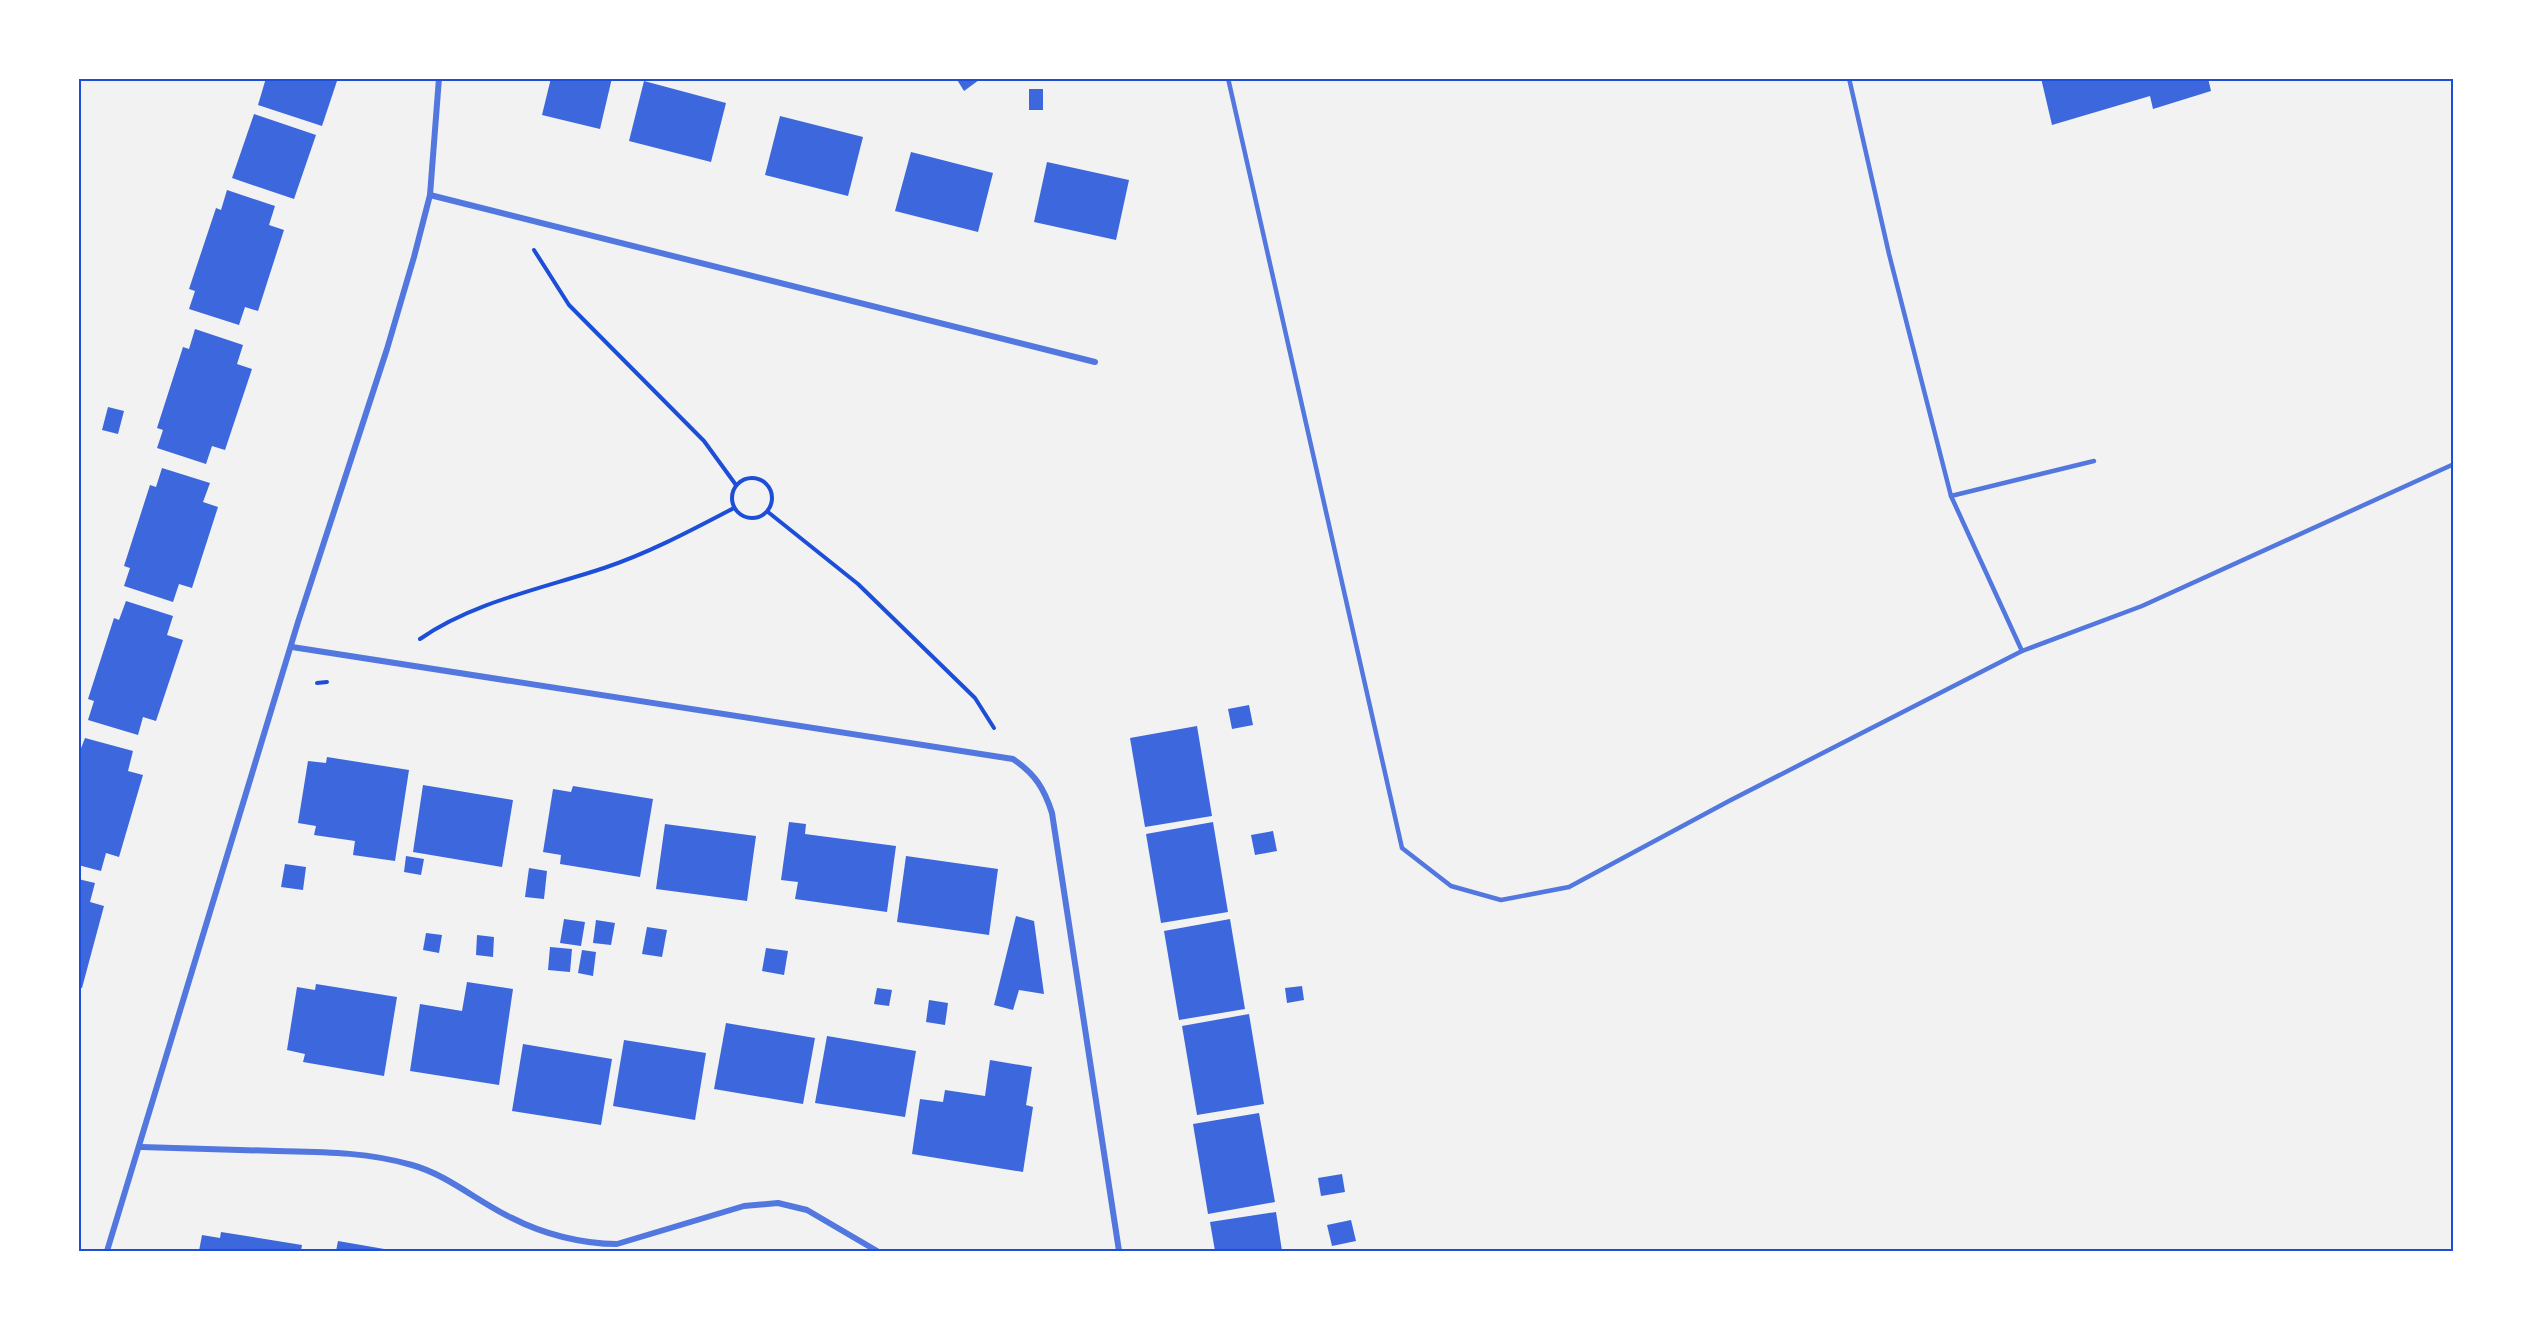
<svg xmlns="http://www.w3.org/2000/svg" width="2532" height="1329" font-family="'Fira Sans Condensed',sans-serif">
	<style>
		.building { fill: #3d67dc }
		.lines { fill: none; stroke-linecap: round; stroke-linejoin: round }
		.path { stroke: #1d4ed8; stroke-width: 4 }
		.service { stroke: #5277de; stroke-width: 4.5 }
		.minor { stroke: #5277de; stroke-width: 6 }
		.neatline { fill: none; stroke: #1d4ed8; stroke-width: 2 }
	</style>
	<rect width="100%" height="100%" fill="#f2f2f2"/>
	<!-- building -->
	<g class="building">
		<polygon points="266,78 338,78 322,126 258,105"/>
		<polygon points="551,78 612,78 600,129 542,115"/>
		<polygon points="956,78 977,78 979,80 964,91"/>
		<polygon points="2041,78 2208,78 2211,91 2153,109 2150,96 2052,125"/>
		<polygon points="644,81 726,103 711,162 629,141"/>
		<rect x="1029" y="89" width="14" height="21"/>
		<polygon points="254,114 316,135 294,199 232,178"/>
		<polygon points="780,116 863,137 848,196 765,175"/>
		<polygon points="911,152 993,173 978,232 895,211"/>
		<polygon points="1047,162 1129,180 1116,240 1034,222"/>
		<polygon points="227,190 275,206 269,225 284,230 258,311 245,307 239,325 189,309 195,291 189,289 216,208 221,210"/>
		<polygon points="195,329 243,345 237,364 252,369 225,450 212,446 206,464 157,448 163,430 157,428 183,347 189,349"/>
		<polygon points="108,407 124,411 118,434 102,430"/>
		<polygon points="162,468 210,483 203,502 218,507 192,588 179,584 173,602 124,586 130,568 124,566 150,485 156,487"/>
		<polygon points="126,601 173,616 167,635 183,640 156,721 143,717 138,735 88,720 94,701 88,699 114,618 119,620"/>
		<polygon points="1249,705 1253,725 1232,729 1228,709"/>
		<polygon points="1197,726 1212,816 1145,827 1130,738"/>
		<polygon points="85,738 133,751 128,771 143,775 119,857 106,853 101,871 78,865 78,756"/>
		<polygon points="327,757 409,770 395,861 353,855 355,841 314,835 316,826 298,823 308,761 326,763"/>
		<polygon points="423,785 513,800 502,867 413,852"/>
		<polygon points="573,786 653,799 640,877 560,864 561,855 543,852 553,789 571,792"/>
		<polygon points="789,822 806,824 805,834 896,846 887,912 795,899 798,882 781,880"/>
		<polygon points="1213,822 1228,912 1161,923 1146,834"/>
		<polygon points="665,824 756,836 747,901 656,889"/>
		<polygon points="1273,831 1277,851 1255,855 1251,835"/>
		<polygon points="406,856 424,859 421,875 404,872"/>
		<polygon points="906,856 998,869 989,935 897,922"/>
		<polygon points="285,864 306,867 303,890 281,887"/>
		<polygon points="529,868 547,871 544,899 525,897"/>
		<polygon points="78,879 95,883 90,902 104,906 82,988 78,987"/>
		<polygon points="1016,916 1034,921 1044,994 1019,990 1013,1010 994,1005"/>
		<polygon points="564,919 585,922 581,946 560,943"/>
		<polygon points="1230,919 1245,1009 1179,1020 1164,931"/>
		<polygon points="596,920 615,923 611,945 593,943"/>
		<polygon points="647,927 667,930 662,957 642,954"/>
		<polygon points="426,933 442,935 439,953 423,950"/>
		<polygon points="477,935 494,937 493,957 476,955"/>
		<polygon points="550,947 572,949 570,972 548,970"/>
		<polygon points="766,948 788,951 784,975 762,971"/>
		<polygon points="582,950 596,952 593,976 578,973"/>
		<polygon points="467,982 513,989 499,1085 410,1071 420,1004 462,1011"/>
		<polygon points="316,984 397,997 384,1076 303,1062 305,1054 287,1050 297,987 315,990"/>
		<polygon points="1302,986 1304,1000 1287,1003 1285,988"/>
		<polygon points="877,988 892,990 889,1006 874,1004"/>
		<polygon points="929,1000 948,1003 945,1025 926,1022"/>
		<polygon points="1249,1014 1264,1104 1197,1115 1182,1026"/>
		<polygon points="726,1023 815,1038 803,1104 714,1089"/>
		<polygon points="827,1036 916,1051 905,1117 815,1103"/>
		<polygon points="624,1040 706,1053 695,1120 613,1106"/>
		<polygon points="523,1044 612,1059 601,1125 512,1111"/>
		<polygon points="990,1060 1032,1067 1026,1105 1033,1107 1023,1172 912,1154 920,1099 943,1102 945,1090 985,1096"/>
		<polygon points="1259,1113 1275,1202 1208,1214 1193,1124"/>
		<polygon points="1342,1174 1345,1192 1321,1196 1318,1178"/>
		<polygon points="1276,1212 1282,1251 1215,1251 1210,1222"/>
		<polygon points="1351,1220 1356,1241 1332,1246 1327,1225"/>
		<polygon points="221,1232 302,1245 301,1251 199,1251 202,1235 220,1238"/>
		<polygon points="338,1241 390,1250 390,1251 336,1251"/>
	</g>
	<g class="lines">
		<!-- path -->
		<g class="path">
			<polyline points="534,250 569,305 704,441 736,485"/>
			<circle cx="752" cy="498" r="20"/>
			<polyline points="768,512 858,584 975,698 994,728"/>
			<path d="M420,639C473,602 544,588 604,568C649,553 692,530 734,508"/>
			<polyline points="317,683 327,682"/>
		</g>
		<!-- service -->
		<g class="service">
			<polyline points="1228,78 1402,848 1451,886 1501,900 1569,887 1729,801 2022,651"/>
			<polyline points="1849,78 1889,254 1951,496 2022,651 2142,606 2454,464"/>
			<polyline points="1951,496 2094,461"/>
		</g>
		<!-- minor -->
		<g class="minor">
			<polyline points="430,195 1095,362"/>
			<path d="M292,647L1013,759C1035,774 1044,788 1052,813L1119,1251"/>
			<path d="M141,1147C186,1148 231,1150 277,1151C323,1152 367,1152 412,1165C448,1175 478,1202 512,1218C543,1234 582,1244 617,1244L744,1206L778,1203L807,1210L877,1251"/>
			<polyline points="107,1251 298,622 387,349 414,257 430,195 439,78"/>
		</g>
	</g>
	<!-- border -->
	<rect width="2532" height="1329" fill="none" stroke="#ffffff" stroke-width="159"/>
	<rect x="80" y="80" width="2372" height="1170" class="neatline"/>
</svg>
